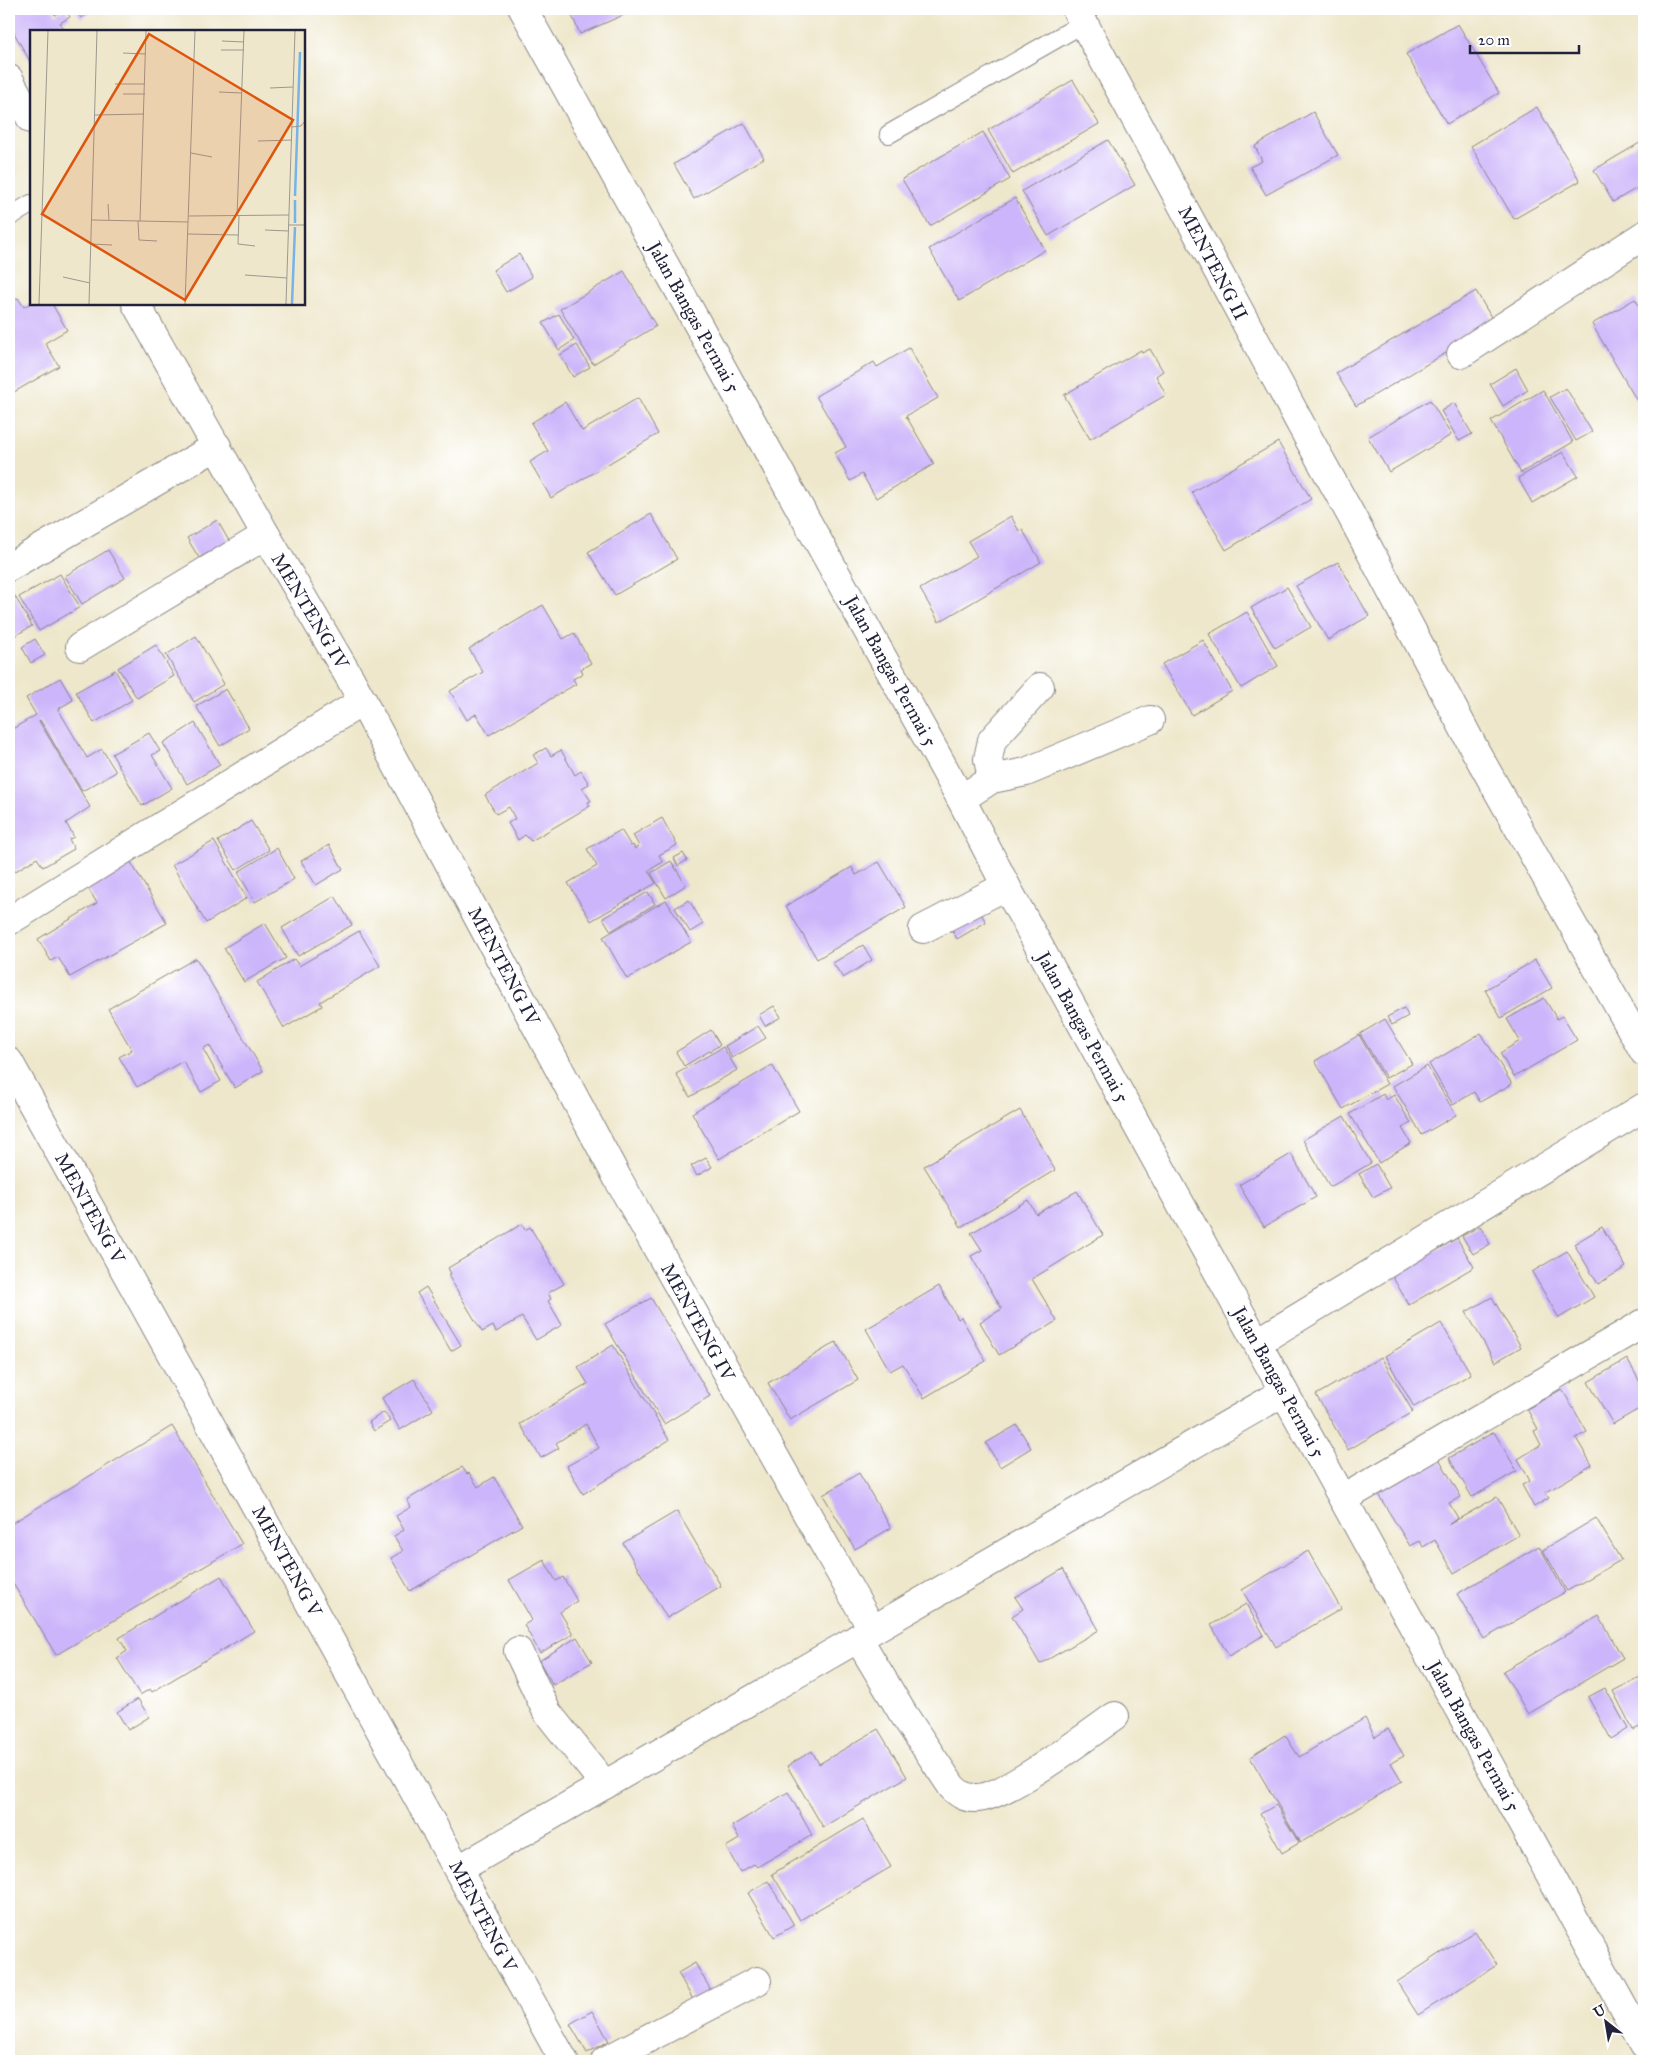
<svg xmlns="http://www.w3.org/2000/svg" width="1653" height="2070" font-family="'IM FELL Great Primer',serif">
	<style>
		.building { fill: #ccb5fa }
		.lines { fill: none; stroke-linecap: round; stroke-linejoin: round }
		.service-casing { stroke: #888483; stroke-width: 20 }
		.minor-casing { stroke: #888483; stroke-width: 30 }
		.service { stroke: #fff; stroke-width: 18 }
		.minor { stroke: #fff; stroke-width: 28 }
		.labels { text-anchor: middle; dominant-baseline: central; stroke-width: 4; stroke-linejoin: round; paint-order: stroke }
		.street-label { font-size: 19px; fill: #22223b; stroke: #fff }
		.inset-river { fill: none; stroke: #75b4e9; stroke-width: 2.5 }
		.inset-road { fill: none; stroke: #9c9891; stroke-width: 1 }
		.view { fill: #de560e; fill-opacity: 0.15; stroke: #de560e; stroke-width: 2.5 }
		.inset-edge { fill: none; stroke: #22223b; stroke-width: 2.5 }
	</style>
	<rect width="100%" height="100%" fill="#fff"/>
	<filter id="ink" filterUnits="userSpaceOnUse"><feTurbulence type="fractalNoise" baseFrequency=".02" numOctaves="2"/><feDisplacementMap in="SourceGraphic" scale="10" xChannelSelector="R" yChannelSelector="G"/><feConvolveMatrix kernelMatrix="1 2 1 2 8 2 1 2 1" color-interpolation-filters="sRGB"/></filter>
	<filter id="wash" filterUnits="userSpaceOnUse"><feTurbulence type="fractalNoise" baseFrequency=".0096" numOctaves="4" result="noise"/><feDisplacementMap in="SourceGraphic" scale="20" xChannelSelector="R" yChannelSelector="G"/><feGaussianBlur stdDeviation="1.12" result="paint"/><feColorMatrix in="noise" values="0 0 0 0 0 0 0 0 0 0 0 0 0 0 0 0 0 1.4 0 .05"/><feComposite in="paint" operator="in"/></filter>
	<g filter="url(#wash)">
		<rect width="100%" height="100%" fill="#eee7cb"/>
		<g id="blocks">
			<!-- building -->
			<g class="building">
				<polygon points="9,9 52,9 55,15 65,9 70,17 60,23 65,31 31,31 31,63 9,24"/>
				<polygon points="75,9 97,9 81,18"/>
				<polygon points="569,9 637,9 580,34"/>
				<polygon points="1458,24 1499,93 1447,124 1406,54"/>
				<polygon points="1073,80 1099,124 1013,174 988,130"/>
				<polygon points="1537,107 1580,181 1514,219 1471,146"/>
				<polygon points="1313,112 1338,155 1266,195 1250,167 1262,161 1255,146"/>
				<polygon points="744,123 764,158 694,199 674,164"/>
				<polygon points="983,132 1010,179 930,226 902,179"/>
				<polygon points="1108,140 1135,185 1048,236 1022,191"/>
				<polygon points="1643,141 1644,184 1613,202 1594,170"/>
				<polygon points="1015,198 1045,250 959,301 929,249"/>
				<polygon points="519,254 532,277 506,292 493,270"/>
				<polygon points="624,271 656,326 593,364 560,309"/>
				<polygon points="1476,291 1495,324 1356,406 1336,373"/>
				<polygon points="18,298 24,307 31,303 52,304 67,330 45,343 59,366 9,395 9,304"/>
				<polygon points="1635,299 1644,314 1644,397 1637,401 1592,324"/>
				<polygon points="559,314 574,340 559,350 543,323"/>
				<polygon points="577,345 590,367 573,377 560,355"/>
				<polygon points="909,348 938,398 906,416 934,464 876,498 862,474 850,481 835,453 846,447 816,396 874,362 877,367"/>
				<polygon points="1150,349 1163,371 1156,376 1166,395 1090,439 1064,395 1141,350 1142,353"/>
				<polygon points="1516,368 1528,390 1503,406 1490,384"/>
				<polygon points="1566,388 1592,432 1576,441 1550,397"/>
				<polygon points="1543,390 1573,442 1521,473 1491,421"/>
				<polygon points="638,398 658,434 551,498 530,462 548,451 531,423 565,402 582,431"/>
				<polygon points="1430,400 1451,435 1389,472 1368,437"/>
				<polygon points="1454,403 1472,434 1459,441 1441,411"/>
				<polygon points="1278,442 1311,499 1226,550 1192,492"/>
				<polygon points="1563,452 1578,476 1532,503 1518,478"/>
				<polygon points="651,514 677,559 615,595 588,552"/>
				<polygon points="1011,516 1019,531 1022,529 1041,562 939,622 920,589 977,556 968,541"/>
				<polygon points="217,520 229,541 199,558 187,538"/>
				<polygon points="108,550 125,578 82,604 65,576"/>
				<polygon points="1338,562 1369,616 1328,640 1296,586"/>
				<polygon points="60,574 80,607 39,631 19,597"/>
				<polygon points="9,586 32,626 9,639"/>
				<polygon points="1287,587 1311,627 1275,648 1251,608"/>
				<polygon points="543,605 563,639 574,633 591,663 581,669 583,673 573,679 576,684 489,735 476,714 467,720 450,691 483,672 469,649"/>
				<polygon points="1247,612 1278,666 1241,688 1209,634"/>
				<polygon points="196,636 224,684 194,702 166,655"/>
				<polygon points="35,639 45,655 31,663 22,647"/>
				<polygon points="1203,640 1232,691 1192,715 1162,664"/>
				<polygon points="156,645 174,676 137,698 118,668"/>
				<polygon points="115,670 132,700 94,723 76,692"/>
				<polygon points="60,678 73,700 58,709 87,758 102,749 116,772 82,791 40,720 39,721 90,807 66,823 74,837 69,839 74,849 43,867 37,858 14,872 9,862 9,777 12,775 9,768 9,731 36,715 26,698"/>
				<polygon points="226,689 249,728 220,746 196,706"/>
				<polygon points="195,723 220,765 187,784 163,743"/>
				<polygon points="149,733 160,751 152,755 172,788 142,806 112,754"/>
				<polygon points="546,748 551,756 561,750 575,775 581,771 589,784 582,788 591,801 588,802 590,806 531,841 525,835 518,840 508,823 515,819 509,807 496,814 485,795 538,763 533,755"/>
				<polygon points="662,818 677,845 659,855 663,862 648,871 656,883 591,921 568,883 597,866 587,849 621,830 631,846 633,845 635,849 639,846 633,835"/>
				<polygon points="251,821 269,850 236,870 218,841"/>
				<polygon points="214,841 247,898 206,923 172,865"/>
				<polygon points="329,845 343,869 316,885 301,861"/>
				<polygon points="277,848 294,879 255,902 238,872"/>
				<polygon points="683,853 687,860 678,866 674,858"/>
				<polygon points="129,859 167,923 70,977 58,957 51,961 38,939 97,903 86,885"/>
				<polygon points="671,861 686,885 666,898 651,873"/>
				<polygon points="879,862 906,907 817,959 786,906 852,867 856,875"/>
				<polygon points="648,892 655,904 611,931 603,918"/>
				<polygon points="335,896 352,925 298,956 282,928"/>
				<polygon points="666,900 691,942 627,979 603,937"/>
				<polygon points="689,900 703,924 690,932 675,908"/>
				<polygon points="978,909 986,922 957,939 950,926"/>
				<polygon points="265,923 286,958 244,982 224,948"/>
				<polygon points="359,931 380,966 320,1002 322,1006 284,1028 257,982 294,959 299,966"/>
				<polygon points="863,945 872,960 843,978 833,963"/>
				<polygon points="196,958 263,1071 235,1088 209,1045 203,1049 221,1081 201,1092 183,1061 137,1087 119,1057 132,1050 108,1009"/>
				<polygon points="1535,960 1552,988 1501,1018 1485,990"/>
				<polygon points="1544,998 1557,1019 1562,1016 1577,1040 1514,1077 1500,1053 1520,1041 1507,1019"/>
				<polygon points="774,1006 781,1017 765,1026 759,1015"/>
				<polygon points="1404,1008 1408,1016 1392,1025 1387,1017"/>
				<polygon points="1385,1019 1412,1064 1386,1078 1360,1034"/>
				<polygon points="758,1026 766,1038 732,1058 725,1046"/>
				<polygon points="711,1030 720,1045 684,1066 676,1052"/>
				<polygon points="1481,1033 1512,1084 1480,1102 1474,1092 1453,1105 1429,1064"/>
				<polygon points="1359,1035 1387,1084 1343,1109 1315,1061"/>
				<polygon points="723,1047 737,1070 690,1097 676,1074"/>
				<polygon points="772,1065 799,1111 719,1159 692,1113"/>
				<polygon points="1427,1066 1456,1115 1422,1135 1393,1086"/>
				<polygon points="1383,1094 1386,1100 1394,1095 1411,1123 1402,1128 1411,1143 1379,1163 1350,1114"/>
				<polygon points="1020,1110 1055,1170 961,1227 924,1166"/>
				<polygon points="1344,1116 1371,1163 1330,1187 1303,1140"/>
				<polygon points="1291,1154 1316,1197 1264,1227 1239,1185"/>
				<polygon points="706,1158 712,1167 697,1176 691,1166"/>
				<polygon points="1376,1164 1390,1188 1373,1197 1359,1174"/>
				<polygon points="1077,1191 1103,1235 1032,1279 1057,1321 999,1355 980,1322 1002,1309 971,1256 982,1250 971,1233 1028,1200 1036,1214"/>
				<polygon points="522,1224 525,1230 530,1227 564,1284 548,1293 551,1299 548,1301 562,1325 536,1340 522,1317 496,1332 493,1326 482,1332 448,1275 451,1274 448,1268"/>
				<polygon points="1480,1226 1490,1244 1473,1254 1462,1236"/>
				<polygon points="1602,1227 1626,1267 1598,1284 1574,1244"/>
				<polygon points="1457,1238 1474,1267 1409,1305 1392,1276"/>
				<polygon points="1567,1251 1594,1297 1559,1318 1532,1272"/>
				<polygon points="939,1286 958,1319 961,1317 986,1361 924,1398 903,1364 890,1371 866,1329"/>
				<polygon points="426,1287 461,1345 451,1351 417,1293"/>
				<polygon points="1492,1297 1521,1347 1495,1362 1466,1312"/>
				<polygon points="651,1298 710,1396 664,1424 605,1324"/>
				<polygon points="1441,1323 1471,1374 1414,1407 1385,1356"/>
				<polygon points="836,1342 858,1380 790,1420 768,1383"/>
				<polygon points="613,1345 669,1440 583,1494 567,1466 599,1448 586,1424 556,1443 559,1448 541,1458 520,1424 588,1384 578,1367"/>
				<polygon points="1381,1357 1413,1412 1348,1450 1316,1395"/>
				<polygon points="1627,1359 1644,1389 1644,1406 1613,1424 1588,1382"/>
				<polygon points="414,1379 433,1410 400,1430 382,1398"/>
				<polygon points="1562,1389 1587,1432 1576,1438 1592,1465 1545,1493 1549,1498 1534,1507 1522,1485 1530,1481 1518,1459 1541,1445 1534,1431 1538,1429 1527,1409"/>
				<polygon points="384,1412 390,1421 374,1431 369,1422"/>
				<polygon points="1017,1425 1031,1448 1000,1467 986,1443"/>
				<polygon points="172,1426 242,1544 56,1655 9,1577 9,1525"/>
				<polygon points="1494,1432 1517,1471 1472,1497 1449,1458"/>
				<polygon points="1437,1455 1461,1497 1449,1503 1458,1518 1448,1525 1497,1497 1519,1535 1454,1573 1435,1540 1423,1547 1420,1541 1410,1546 1376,1491"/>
				<polygon points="462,1467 467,1474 469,1473 478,1487 494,1477 522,1525 410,1591 391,1558 403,1551 394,1536 404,1530 396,1516 411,1507 407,1500"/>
				<polygon points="859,1473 891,1528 855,1549 823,1495"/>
				<polygon points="677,1511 721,1586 667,1618 623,1543"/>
				<polygon points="1596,1518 1621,1560 1567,1591 1543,1550"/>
				<polygon points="1539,1546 1565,1592 1484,1639 1457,1594"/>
				<polygon points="1308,1551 1341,1609 1276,1647 1242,1590"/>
				<polygon points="544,1560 556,1581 563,1577 577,1601 560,1612 573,1634 540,1653 524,1625 532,1620 509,1580"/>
				<polygon points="1063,1569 1099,1630 1040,1664 1012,1616 1023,1609 1015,1597"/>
				<polygon points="221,1576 254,1631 152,1692 150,1689 140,1695 117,1658 127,1651 119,1638"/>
				<polygon points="1246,1604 1264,1635 1229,1656 1211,1625"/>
				<polygon points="1599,1616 1623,1658 1528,1714 1503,1671"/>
				<polygon points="577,1637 592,1662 553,1685 539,1661"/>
				<polygon points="1644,1675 1644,1725 1633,1730 1613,1691"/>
				<polygon points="1605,1688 1628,1729 1611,1739 1588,1697"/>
				<polygon points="138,1699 149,1717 128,1730 117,1712"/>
				<polygon points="1365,1718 1375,1737 1388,1729 1404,1756 1391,1763 1402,1781 1300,1843 1250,1757 1285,1735 1299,1757"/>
				<polygon points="878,1729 907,1777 823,1827 787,1766 812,1751 819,1764"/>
				<polygon points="788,1792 812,1835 757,1867 754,1864 740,1872 726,1847 739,1839 732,1826"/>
				<polygon points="1276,1805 1299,1843 1282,1853 1260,1814"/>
				<polygon points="863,1819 891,1867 800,1920 772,1874"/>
				<polygon points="768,1881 794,1925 774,1937 748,1893"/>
				<polygon points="1475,1931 1497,1965 1418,2015 1397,1982"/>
				<polygon points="695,1963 712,1992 695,2003 678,1973"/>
				<polygon points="592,2011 609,2041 587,2053 570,2024"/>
			</g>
		</g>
	</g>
	<g filter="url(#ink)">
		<use href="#blocks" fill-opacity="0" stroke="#888483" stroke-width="1"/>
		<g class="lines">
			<!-- service casing -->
			<g class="service-casing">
				<g id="service">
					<polyline points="889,134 1084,23"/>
					<polyline points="9,217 31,204"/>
				</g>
			</g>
			<!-- minor casing -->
			<g class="minor-casing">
				<g id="minor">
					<polyline points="523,9 961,799 1006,886 1149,1147 1644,2045"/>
					<polyline points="1076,9 1306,434 1352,517 1476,752 1644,1052"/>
					<polyline points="9,79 31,119"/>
					<polyline points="136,304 266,535 351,680 618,1179 872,1629"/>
					<polyline points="1461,354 1644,235"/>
					<polyline points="9,567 217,446"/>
					<polyline points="80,647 266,535"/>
					<polyline points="992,779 988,759 992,740 1040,687"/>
					<polyline points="961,799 992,779 1026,772 1150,720"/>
					<polyline points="9,921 363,701"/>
					<polyline points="923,929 1006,886"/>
					<polyline points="9,1062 564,2061"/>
					<polyline points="1258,1342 1644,1107"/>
					<polyline points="1343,1499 1644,1323"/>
					<path d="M858,1638L902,1712L952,1787C959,1794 965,1798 975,1798C1003,1800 1089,1734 1115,1716"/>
					<polyline points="518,1651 547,1712 605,1785"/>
					<polyline points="459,1869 1284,1392"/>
					<polyline points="605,2061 757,1981"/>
				</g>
			</g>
			<!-- service -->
			<use href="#service" class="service"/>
			<!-- minor -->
			<use href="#minor" class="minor"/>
		</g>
	</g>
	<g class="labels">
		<!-- street labels -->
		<g class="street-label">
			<text transform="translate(1213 263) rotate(62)">MENTENG II</text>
			<text transform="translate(694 317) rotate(61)">Jalan Bangas Permai 5</text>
			<text transform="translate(310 611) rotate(59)">MENTENG IV</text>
			<text transform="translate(891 671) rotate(61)">Jalan Bangas Permai 5</text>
			<text transform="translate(504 966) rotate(62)">MENTENG IV</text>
			<text transform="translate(1083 1027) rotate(61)">Jalan Bangas Permai 5</text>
			<text transform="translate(90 1208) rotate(61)">MENTENG V</text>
			<text transform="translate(698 1322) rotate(61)">MENTENG IV</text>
			<text transform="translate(1279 1382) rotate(61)">Jalan Bangas Permai 5</text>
			<text transform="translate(287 1561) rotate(61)">MENTENG V</text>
			<text transform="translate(1474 1736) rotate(61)">Jalan Bangas Permai 5</text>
			<text transform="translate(483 1916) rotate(62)">MENTENG V</text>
		</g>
	</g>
	<!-- overview -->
	<g transform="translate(30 30)">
		<rect width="275" height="275" fill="#eee7cb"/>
		<path class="inset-river" d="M265,166L270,22M265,193V170M262,274L265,197"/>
		<path class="inset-road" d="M192,11L214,12M191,20H214M93,23L116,24M85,54H115M240,58L263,57M189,62L212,63M93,64H115M65,85L114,84M262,97L271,96L275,91M228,111L262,110M161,123L182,127M78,174L79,190M159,186L259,185M207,186L214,1M209,186L208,214L225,216M62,190L158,192M108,191L109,210L127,211M110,191L116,1M259,195H275M235,200L259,201M158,204L208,205M61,214L82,215M215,245L257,248M33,247L60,253M9,274L18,1M59,274L67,1M155,274L165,1M256,274L265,1"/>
		<path class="view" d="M119,4L263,90L155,270L12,184Z"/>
		<rect width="275" height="275" class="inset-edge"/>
	</g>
	<!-- margin -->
	<rect width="1653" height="2070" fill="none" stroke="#fff" stroke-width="30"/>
	<!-- north arrow -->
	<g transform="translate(1606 2022) rotate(329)" stroke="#ffffff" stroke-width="4" paint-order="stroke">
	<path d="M0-4L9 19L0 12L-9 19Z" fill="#22223b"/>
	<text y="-8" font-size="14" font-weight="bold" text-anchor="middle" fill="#22223b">U</text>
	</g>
	<!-- scale -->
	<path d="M1470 45v8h109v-8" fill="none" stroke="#22223b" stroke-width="2.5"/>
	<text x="1478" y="45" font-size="15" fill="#22223b" stroke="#ffffff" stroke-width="4" paint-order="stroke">20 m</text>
</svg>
